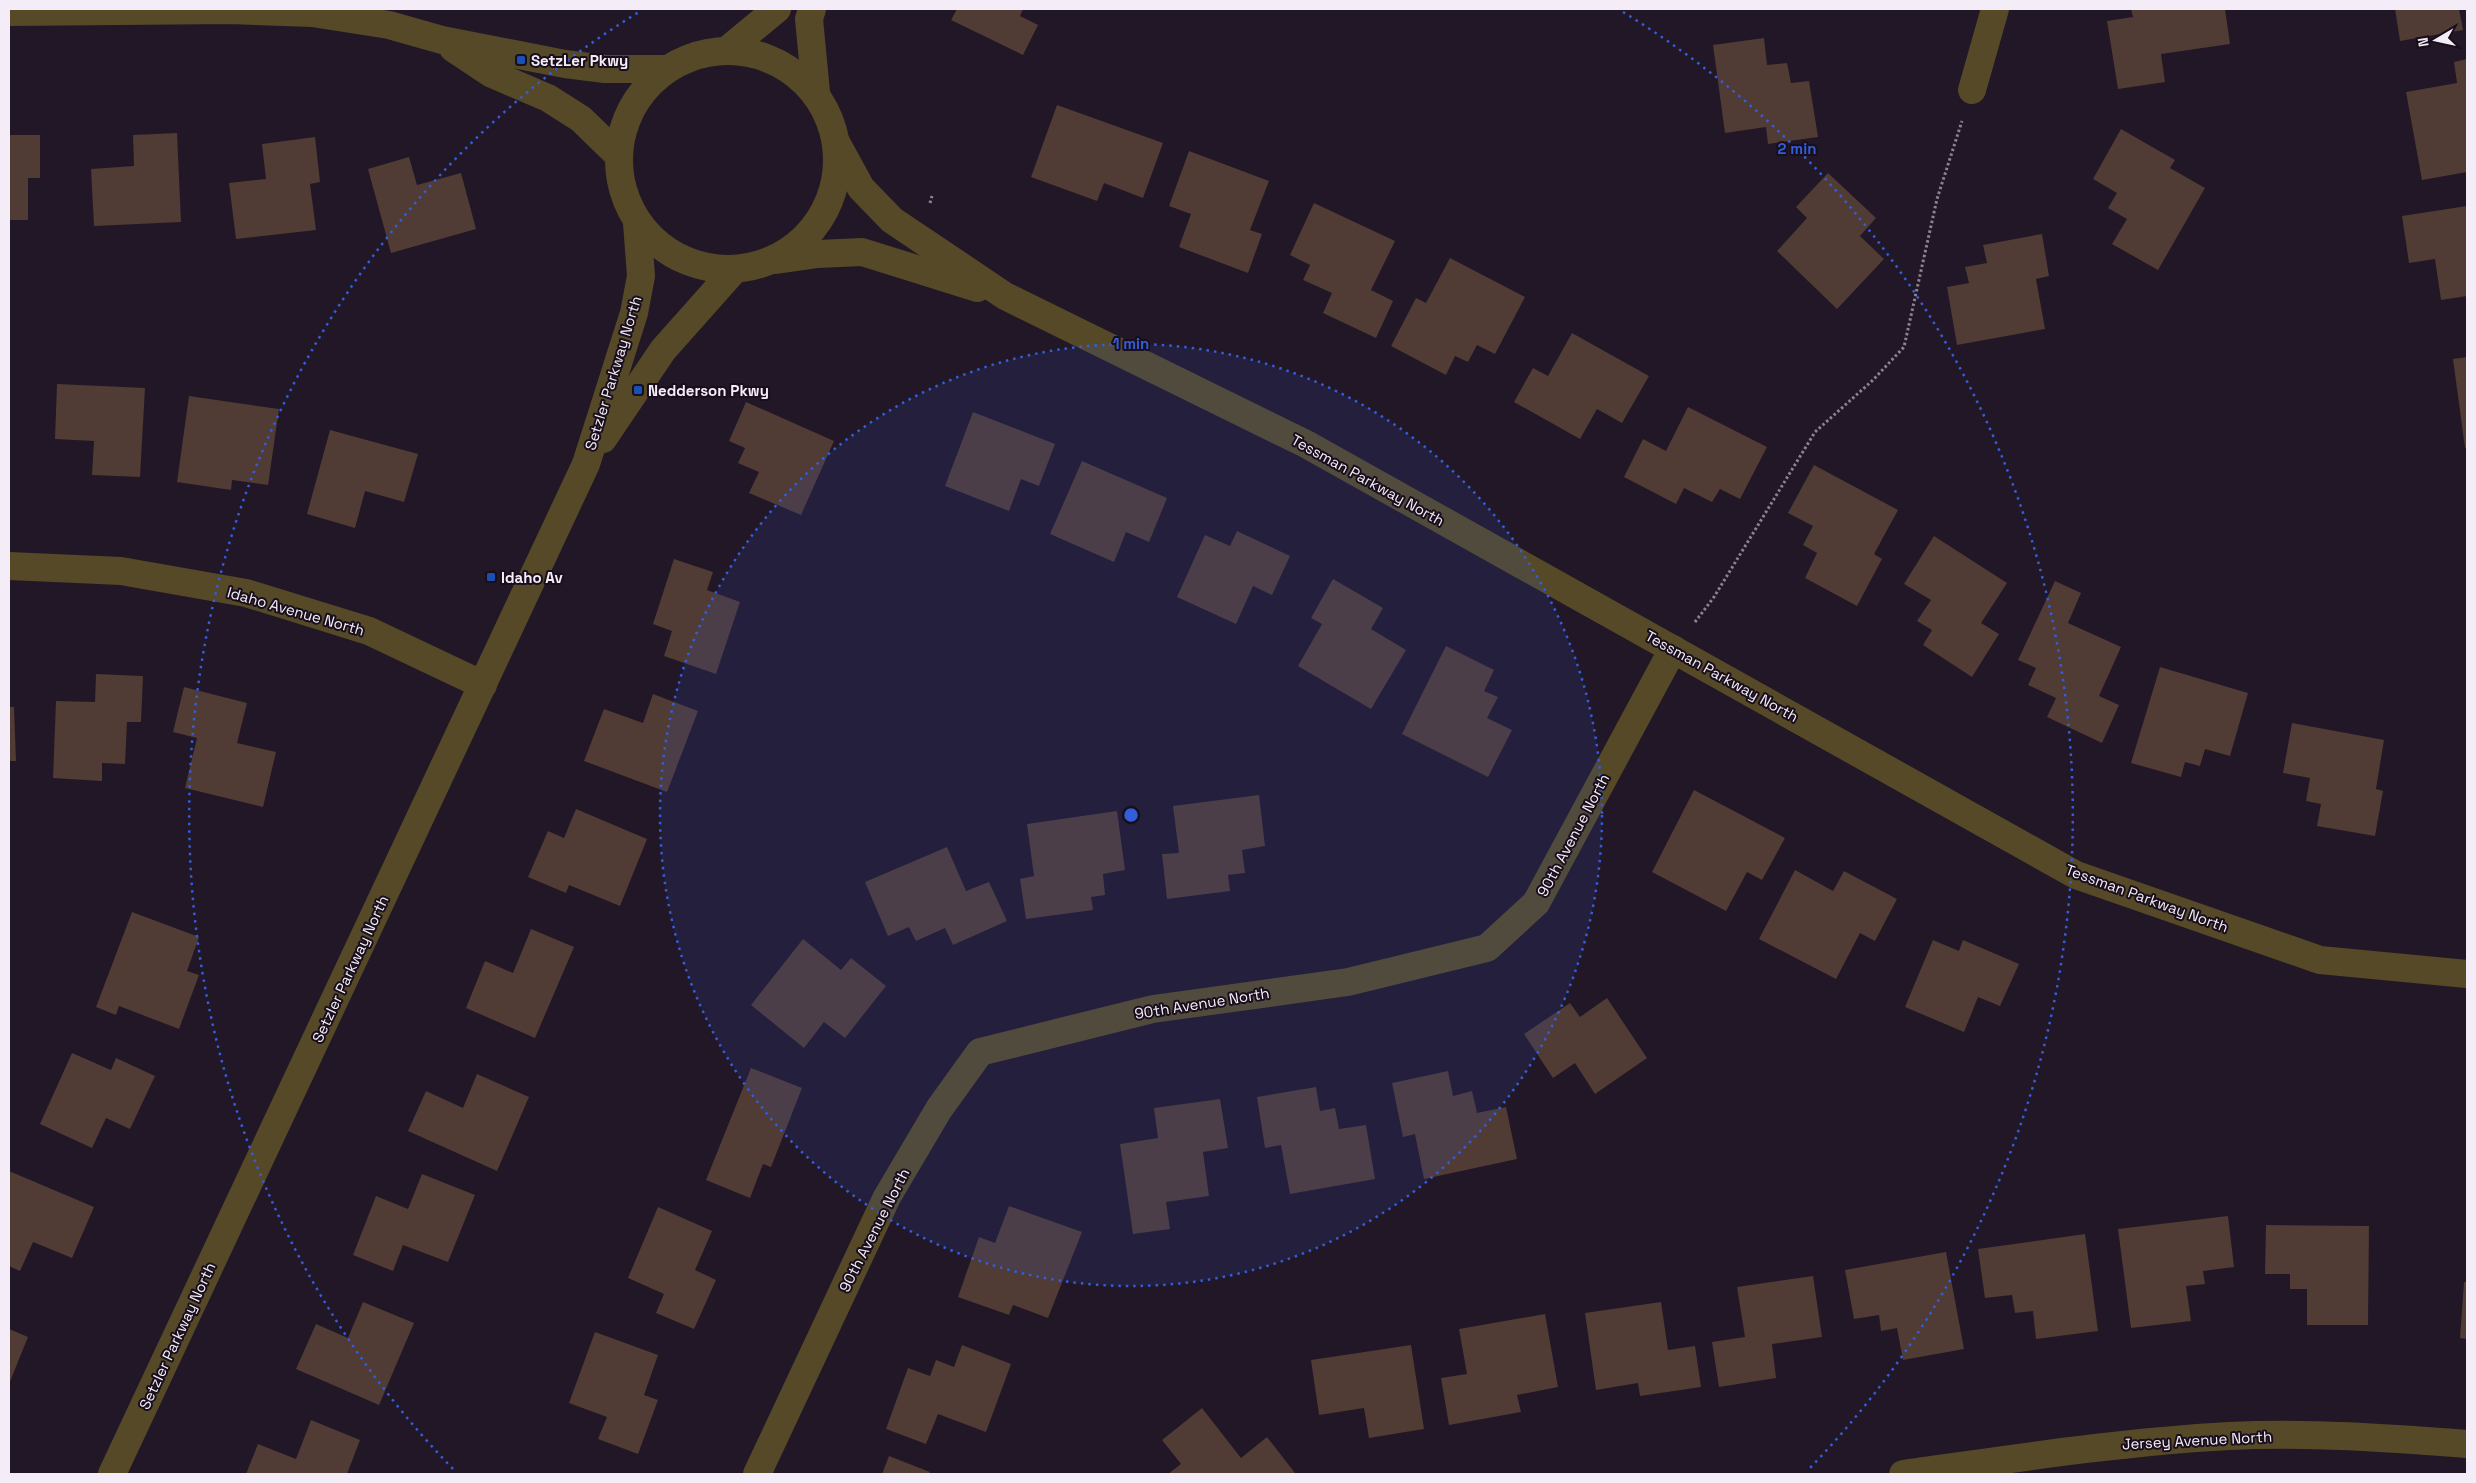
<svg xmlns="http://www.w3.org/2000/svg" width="2476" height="1483" font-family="'Space Grotesk',sans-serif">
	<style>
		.building { fill: #503b35 }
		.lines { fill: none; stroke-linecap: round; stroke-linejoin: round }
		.path { stroke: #8c8390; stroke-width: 3; stroke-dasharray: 2.5 2.5; stroke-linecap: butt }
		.minor { stroke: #564927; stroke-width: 28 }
		.tertiary { stroke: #564927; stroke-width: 28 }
		.ring { fill: none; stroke: #325edb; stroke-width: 2.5; stroke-dasharray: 2.5 5 }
		.transit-dot { fill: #1a4fb4; stroke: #180e1c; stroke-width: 2 }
		.labels { text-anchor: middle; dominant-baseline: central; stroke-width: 4; stroke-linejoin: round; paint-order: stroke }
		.poi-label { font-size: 15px; font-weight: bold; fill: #f4edf7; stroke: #180e1c; text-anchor: start }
		.street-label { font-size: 15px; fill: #f4edf7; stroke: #180e1c }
		.centre { fill: #325edb; stroke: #180e1c; stroke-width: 2.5 }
		.ring-label { font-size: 15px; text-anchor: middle; font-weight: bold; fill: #325edb; stroke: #180e1c; stroke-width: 4; stroke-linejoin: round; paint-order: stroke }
	</style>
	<rect width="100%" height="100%" fill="#211726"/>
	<!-- building -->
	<g class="building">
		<polygon points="957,9 1023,9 1020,16 1038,25 1023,55 951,20"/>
		<polygon points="2131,9 2225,9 2230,44 2161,54 2165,82 2118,89 2107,21 2133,17"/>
		<polygon points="2395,9 2459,9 2463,30 2400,41"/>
		<polygon points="1764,38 1767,65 1787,63 1791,83 1809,81 1818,137 1768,144 1766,127 1725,133 1713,45"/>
		<polygon points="2467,59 2467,172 2422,180 2406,92 2457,83 2454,62"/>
		<polygon points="1057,105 1163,143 1143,198 1104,183 1097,201 1031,177"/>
		<polygon points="2121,129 2175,160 2170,168 2205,188 2158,270 2112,244 2127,219 2108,208 2117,193 2093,179"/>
		<polygon points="177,133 181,222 94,226 91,169 134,166 133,135"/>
		<polygon points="9,135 40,135 40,178 28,178 28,220 9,220"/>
		<polygon points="315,137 320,182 310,184 316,230 236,239 229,183 266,179 262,144"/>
		<polygon points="1189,151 1269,181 1250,230 1262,234 1248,273 1179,247 1191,214 1169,206"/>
		<polygon points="409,157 417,185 461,173 476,229 391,253 368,169"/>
		<polygon points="1828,173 1876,218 1860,236 1884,259 1837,309 1777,251 1807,218 1796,207"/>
		<polygon points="1314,203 1395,241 1371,290 1393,301 1376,338 1323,313 1332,293 1303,280 1310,265 1290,255"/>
		<polygon points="2467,206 2467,296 2441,300 2435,259 2409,263 2402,216"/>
		<polygon points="2042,234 2049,276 2036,279 2045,329 1957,345 1947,287 1969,283 1965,267 1987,263 1983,245"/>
		<polygon points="1450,258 1525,297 1495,354 1477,345 1468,362 1455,356 1446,375 1391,346 1416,298 1426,303"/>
		<polygon points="1572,333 1649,376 1622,423 1597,409 1580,439 1514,402 1533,368 1548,376"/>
		<polygon points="2467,357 2467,448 2465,448 2453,359"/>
		<polygon points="57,384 145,388 140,477 92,475 94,441 55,439"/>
		<polygon points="189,396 279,409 268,485 232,480 231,490 177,482"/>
		<polygon points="746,402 834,441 801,515 749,493 759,472 738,463 745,448 729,441"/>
		<polygon points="1688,407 1767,447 1740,499 1720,489 1712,502 1684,488 1676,504 1624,477 1643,439 1666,451"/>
		<polygon points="973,412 1055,444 1039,486 1021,479 1009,511 945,486"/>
		<polygon points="330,430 418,454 404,502 365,491 355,528 307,514"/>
		<polygon points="1082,461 1167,498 1149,542 1126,532 1114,562 1050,534"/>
		<polygon points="1814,465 1898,510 1874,554 1882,559 1857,606 1805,578 1817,553 1803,545 1813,526 1788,513"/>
		<polygon points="1237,531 1290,556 1272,595 1253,586 1236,624 1177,597 1205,535 1230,546"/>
		<polygon points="1934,536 2007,583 1981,623 1999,634 1972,677 1923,645 1932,630 1917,621 1931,600 1904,584"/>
		<polygon points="674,559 713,572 707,590 740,602 716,674 664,656 672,631 653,624"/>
		<polygon points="1333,579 1383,608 1371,629 1406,650 1371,709 1298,666 1322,624 1311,618"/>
		<polygon points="2055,581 2081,593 2068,623 2121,647 2099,696 2119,705 2102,743 2047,717 2056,698 2028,685 2036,668 2018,660"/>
		<polygon points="1446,646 1494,670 1484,691 1498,697 1487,718 1512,730 1488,777 1402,734"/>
		<polygon points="2160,667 2248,693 2230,756 2205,749 2200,766 2185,762 2181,777 2131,763"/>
		<polygon points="96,674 143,676 141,722 127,722 125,764 102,763 102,781 53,778 56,701 95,702"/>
		<polygon points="184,687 247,703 237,743 276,752 263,807 185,788 197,738 173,732"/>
		<polygon points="653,694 698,711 667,792 584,761 604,709 643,723"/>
		<polygon points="9,707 14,707 16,761 9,761"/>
		<polygon points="2292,723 2384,740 2376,789 2383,791 2375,836 2317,826 2321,804 2306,801 2310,778 2283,773"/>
		<polygon points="1694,790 1785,838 1762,880 1747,872 1726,911 1652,872"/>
		<polygon points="1259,795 1265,846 1242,850 1245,873 1228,875 1230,891 1167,899 1162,854 1179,853 1173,806"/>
		<polygon points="576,809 647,839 620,906 569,885 566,893 528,877 548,831 564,838"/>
		<polygon points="1117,811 1125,870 1103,874 1105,895 1091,897 1093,910 1026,919 1020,879 1034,876 1027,824"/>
		<polygon points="947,847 966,891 989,882 1007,921 953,945 945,928 916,941 909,927 888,936 865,882"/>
		<polygon points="1795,870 1833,891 1844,871 1897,899 1875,941 1860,933 1836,979 1759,939"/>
		<polygon points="132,912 199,937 187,971 199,975 179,1029 119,1006 116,1015 96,1007"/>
		<polygon points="531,929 574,947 535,1038 466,1008 485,961 513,973"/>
		<polygon points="803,939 841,970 851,958 886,986 845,1038 824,1022 804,1048 751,1005"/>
		<polygon points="1933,940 1959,951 1963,940 2019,964 2000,1006 1978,997 1964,1032 1905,1007"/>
		<polygon points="1607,998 1647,1058 1595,1094 1575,1063 1553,1078 1524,1034 1570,1003 1580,1017"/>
		<polygon points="72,1053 111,1070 116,1058 155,1076 130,1129 106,1118 92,1148 40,1124"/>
		<polygon points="751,1068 802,1088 771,1167 763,1164 750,1198 706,1180"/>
		<polygon points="1448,1071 1453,1096 1472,1091 1477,1113 1506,1107 1517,1159 1424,1179 1415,1134 1403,1137 1392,1083"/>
		<polygon points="477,1074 529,1097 497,1171 408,1131 426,1091 463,1108"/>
		<polygon points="1316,1087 1320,1111 1335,1108 1339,1129 1366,1125 1375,1179 1290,1194 1281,1145 1265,1148 1257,1097"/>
		<polygon points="1220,1099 1228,1148 1203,1152 1209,1196 1166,1202 1170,1229 1133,1234 1120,1144 1158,1138 1154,1108"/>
		<polygon points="9,1171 94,1207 72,1258 33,1242 20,1271 9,1266"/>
		<polygon points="422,1174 475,1195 448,1262 403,1245 393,1271 353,1255 376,1196 408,1209"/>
		<polygon points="1009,1206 1082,1232 1048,1318 1013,1305 1009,1315 958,1297 979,1237 995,1243"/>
		<polygon points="658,1207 712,1231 695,1270 716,1280 694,1329 656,1313 664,1294 628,1278"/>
		<polygon points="2228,1216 2234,1267 2203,1271 2205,1284 2186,1286 2191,1321 2131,1328 2118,1229"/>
		<polygon points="2266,1225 2369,1226 2368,1325 2307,1325 2307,1289 2290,1289 2290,1274 2265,1274"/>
		<polygon points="2085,1234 2098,1331 2036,1339 2033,1311 2015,1313 2012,1295 1985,1298 1978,1249"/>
		<polygon points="1946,1252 1964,1349 1903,1360 1897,1328 1881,1331 1879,1315 1854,1319 1845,1270"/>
		<polygon points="1813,1276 1822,1337 1772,1344 1776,1378 1719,1387 1712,1342 1745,1337 1737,1287"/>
		<polygon points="2464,1282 2467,1282 2467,1339 2460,1338"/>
		<polygon points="363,1302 414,1323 379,1405 296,1369 316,1324 348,1338"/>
		<polygon points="1661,1302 1668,1350 1695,1346 1701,1387 1640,1396 1638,1383 1596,1390 1585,1313"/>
		<polygon points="1545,1314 1558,1387 1517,1395 1521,1412 1449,1425 1441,1378 1467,1374 1459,1329"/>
		<polygon points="9,1329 28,1337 9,1384"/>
		<polygon points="595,1332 658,1355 644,1395 658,1400 638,1454 598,1439 607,1417 569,1403"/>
		<polygon points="962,1345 1011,1364 986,1432 938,1414 926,1444 886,1429 908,1368 930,1376 936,1360 954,1367"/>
		<polygon points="1411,1345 1424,1429 1369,1438 1364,1408 1319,1415 1311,1360"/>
		<polygon points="1202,1408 1241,1458 1267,1437 1295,1473 1168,1474 1181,1464 1162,1440"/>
		<polygon points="311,1420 360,1440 347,1474 246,1474 258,1444 296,1459"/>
		<polygon points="889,1456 930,1472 929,1474 882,1474"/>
	</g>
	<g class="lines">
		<!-- path -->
		<g class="path">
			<polyline points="930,203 932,196"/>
			<polyline points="1695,622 1714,597 1815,432 1873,380 1904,347 1937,199 1962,121"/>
		</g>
		<!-- minor -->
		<g class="minor">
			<polyline points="812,9 809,19 816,92"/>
			<polyline points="726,51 777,9"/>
			<polyline points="1972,90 1995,9"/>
			<polyline points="9,566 121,571 246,593 369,631 483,685"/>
			<polyline points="757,1474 887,1197 939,1109 980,1052 1153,1009 1348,982 1487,948 1536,903 1673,649"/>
			<path d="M1903,1474C2011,1459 2120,1442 2229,1436C2309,1432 2388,1438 2467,1444"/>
		</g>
		<!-- tertiary -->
		<g class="tertiary">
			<polyline points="9,12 230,10 312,13 389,25 442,40 565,64 605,69 662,69"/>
			<polyline points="453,48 492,74 548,98 581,119 617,154"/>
			<circle cx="728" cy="160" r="109"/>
			<polyline points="837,144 861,188 892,220 1005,296 1306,444 2076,875 2320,960 2467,974"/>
			<polyline points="776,260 818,254 862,252 977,288"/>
			<polyline points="603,439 663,350 735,269"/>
			<polyline points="112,1474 586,464 634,313 641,276 637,223"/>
		</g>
	</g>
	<!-- distance rings -->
	<circle cx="1131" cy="815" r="471" fill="#325edb" fill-opacity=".12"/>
	<g class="ring">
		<circle cx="1131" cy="815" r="471"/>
		<path d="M453 1469A942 942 0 0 1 639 12M1623 12A942 942 0 0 1 1809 1469"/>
	</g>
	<!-- markers -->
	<g class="transit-dot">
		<rect x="516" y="55" width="10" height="10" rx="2.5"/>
		<rect x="633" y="385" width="10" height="10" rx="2.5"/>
		<rect x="486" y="572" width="10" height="10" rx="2.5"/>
	</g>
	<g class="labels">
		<!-- poi labels -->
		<g class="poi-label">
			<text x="531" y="60">SetzLer Pkwy</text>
			<text x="648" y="390">Nedderson Pkwy</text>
			<text x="501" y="577">Idaho Av</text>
		</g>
		<!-- street labels -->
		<g class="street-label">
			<text transform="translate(613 373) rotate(-73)">Setzler Parkway North</text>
			<text transform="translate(1368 480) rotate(29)">Tessman Parkway North</text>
			<text transform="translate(296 611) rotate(16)">Idaho Avenue North</text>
			<text transform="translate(1722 676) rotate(29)">Tessman Parkway North</text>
			<text transform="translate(1573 835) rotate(-62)">90th Avenue North</text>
			<text transform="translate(2147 898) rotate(20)">Tessman Parkway North</text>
			<text transform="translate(350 969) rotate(-65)">Setzler Parkway North</text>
			<text transform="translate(1202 1003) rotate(-9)">90th Avenue North</text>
			<text transform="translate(874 1230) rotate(-63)">90th Avenue North</text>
			<text transform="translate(177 1336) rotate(-65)">Setzler Parkway North</text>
			<text transform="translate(2197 1440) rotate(-3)">Jersey Avenue North</text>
		</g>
	</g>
	<circle cx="1131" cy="815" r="8" class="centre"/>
	<g class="ring-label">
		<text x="1797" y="154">2 min</text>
		<text x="1131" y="349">1 min</text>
	</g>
	<!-- border -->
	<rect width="2476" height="1483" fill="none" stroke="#f4edf7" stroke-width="20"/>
	<!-- north arrow -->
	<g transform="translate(2436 40) rotate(261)" stroke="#180e1c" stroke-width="4" paint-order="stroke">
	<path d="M0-4L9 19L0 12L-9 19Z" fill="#f4edf7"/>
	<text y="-8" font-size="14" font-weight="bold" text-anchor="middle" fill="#f4edf7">N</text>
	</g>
</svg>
